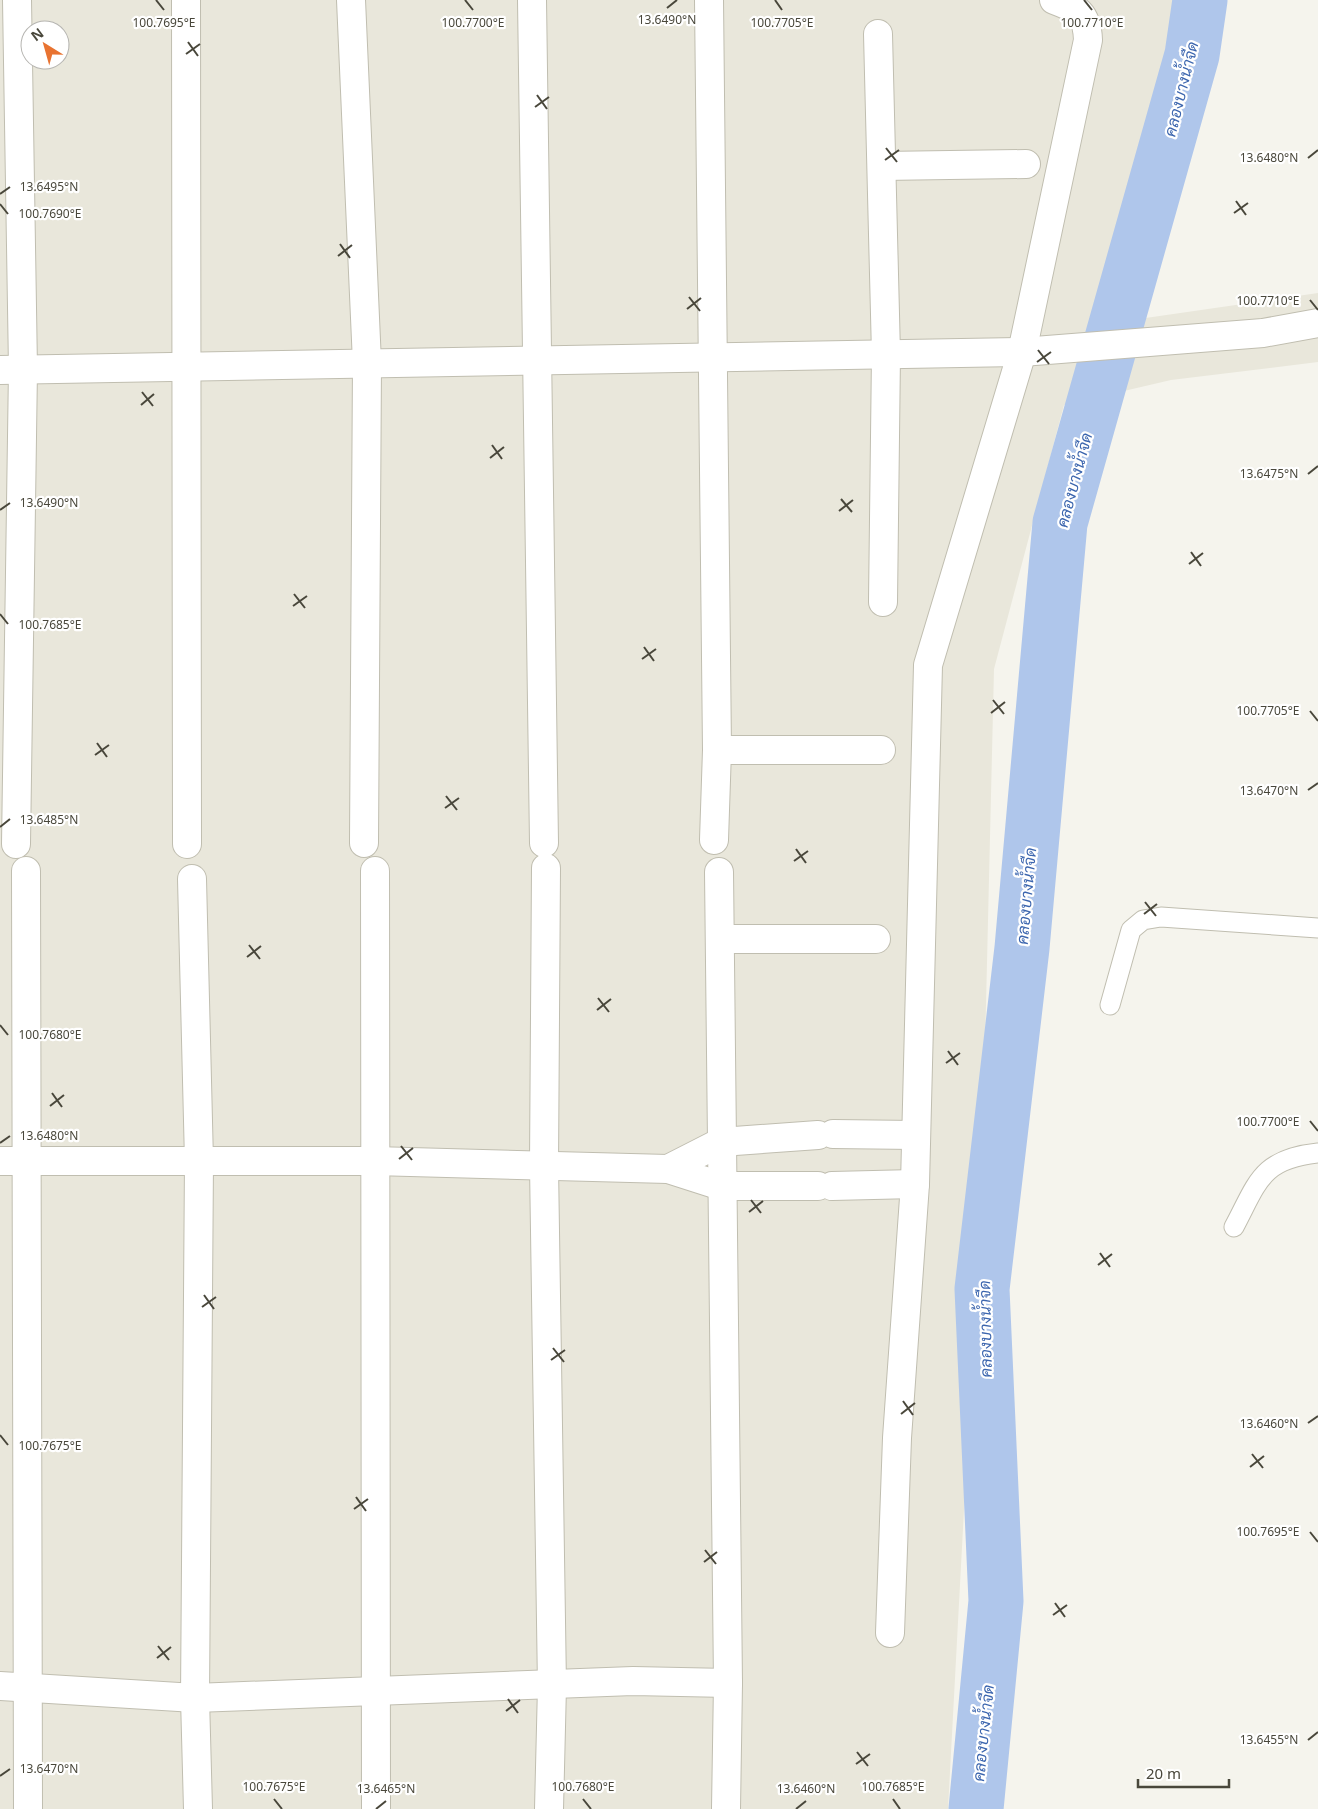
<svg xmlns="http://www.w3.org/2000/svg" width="1318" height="1809" font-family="'Noto Sans',Sarabun,sans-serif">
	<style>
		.residential { fill: #e9e7db; fill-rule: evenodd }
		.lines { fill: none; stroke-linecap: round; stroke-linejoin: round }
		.river { stroke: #afc6eb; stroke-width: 55 }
		.lane-casing { stroke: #c0beb0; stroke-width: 21 }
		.street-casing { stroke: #c0beb0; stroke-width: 30 }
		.lane { stroke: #fff; stroke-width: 19 }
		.street { stroke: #fff; stroke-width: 28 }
		.ticks { fill: none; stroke: #49473b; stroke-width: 2 }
		.labels { text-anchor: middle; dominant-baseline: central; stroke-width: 4.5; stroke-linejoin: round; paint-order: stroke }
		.water-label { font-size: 16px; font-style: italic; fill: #3b65ae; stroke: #fff }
		.ticks-label { font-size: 12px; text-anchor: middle; fill: #49473b; stroke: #fff; stroke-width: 4.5; stroke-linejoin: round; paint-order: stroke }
	</style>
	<rect width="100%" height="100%" fill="#f5f4ed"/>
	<!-- residential -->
	<path class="residential" d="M0,0H1177L1131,201L1111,323L1318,293V362L1171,380L1064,405L994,669L982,1173L948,1809H0ZM30,30H60V60H30Z"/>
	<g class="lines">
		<!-- river -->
		<polyline class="river" points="976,1809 996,1601 982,1289 1022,948 1060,523 1192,55 1200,0"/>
		<!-- lane casing -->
		<g class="lane-casing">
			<g id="lane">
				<polyline points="1110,1005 1131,930 1143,920 1161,917 1318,928"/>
				<path d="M1234,1227C1258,1182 1261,1159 1318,1153"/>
			</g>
		</g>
		<!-- street casing -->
		<g class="street-casing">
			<g id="street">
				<polyline points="186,0 187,844"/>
				<polyline points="351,0 367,363 364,843"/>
				<polyline points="532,0 544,843"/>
				<polyline points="709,0 717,750 714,840"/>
				<polyline points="878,34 886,354 883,602"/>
				<polyline points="882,166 1026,164"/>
				<polyline points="0,370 1022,352 1263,333 1318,323"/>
				<polyline points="717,750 881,750"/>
				<polyline points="16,844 23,369 17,0"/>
				<polyline points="546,868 544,1166 552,1686 549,1809"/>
				<polyline points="26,871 28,1809"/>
				<polyline points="375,871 376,1809"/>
				<polyline points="719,872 728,1683 726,1809"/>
				<polyline points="192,879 199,1161 195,1698 198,1809"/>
				<polyline points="720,939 876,939"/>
				<polyline points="833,1134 915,1135"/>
				<polyline points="0,1161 374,1161 668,1169 721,1186 818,1186"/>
				<polyline points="668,1169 721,1142 818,1135"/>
				<polyline points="832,1186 915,1184"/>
				<path d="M890,1633L897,1438L915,1184L928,665L1022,352L1088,40C1087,13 1078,9 1054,0"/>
				<polyline points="0,1686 195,1698 633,1681 728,1683"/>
			</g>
		</g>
		<!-- lane -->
		<use href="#lane" class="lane"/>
		<!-- street -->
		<use href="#street" class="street"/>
	</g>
	<!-- ticks -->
	<path class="ticks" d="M156,0L164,10M465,0L473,10M775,0L782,10M1084,0L1092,10M667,8L677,0M188,42L198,56M186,54L200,44M537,95L547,109M535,107L549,97M886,148L897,162M1308,158L1318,150M885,160L899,150M0,194L10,187M1236,201L1246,215M0,204L8,214M1234,213L1248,203M340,244L350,258M338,256L352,245M689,297L700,311M1310,300L1318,310M687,309L701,298M1038,350L1049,364M1037,362L1051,352M142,392L153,406M141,405L154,394M492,445L502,459M490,458L504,447M1308,474L1318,466M841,499L852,512M0,510L10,503M839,511L853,500M1191,552L1201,566M1189,564L1203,553M294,594L305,608M293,606L307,596M0,614L8,624M644,647L654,661M642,659L656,649M993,700L1004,714M1310,711L1318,721M991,713L1005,702M97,743L107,757M95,755L109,745M1308,790L1318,783M446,796L457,810M445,808L459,798M0,827L10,819M796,849L806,863M794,861L808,851M1145,902L1156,916M1144,914L1157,904M249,945L260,959M247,957L261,946M598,998L609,1012M597,1010L611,999M0,1025L8,1035M948,1051L958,1065M946,1063L960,1053M52,1093L62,1107M50,1106L64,1095M1310,1121L1318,1131M0,1143L10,1136M401,1146L412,1160M399,1159L413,1148M751,1200L761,1213M749,1212L763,1201M1100,1253L1110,1267M1098,1265L1112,1254M204,1295L214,1309M202,1307L216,1297M553,1348L564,1362M551,1360L565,1350M903,1401L913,1415M901,1414L915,1403M1308,1423L1318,1416M0,1435L8,1445M1252,1454L1263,1468M1250,1467L1264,1456M356,1497L366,1511M354,1509L368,1499M1310,1532L1318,1542M705,1550L716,1564M704,1562L717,1552M1055,1603L1065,1617M1053,1615L1067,1605M158,1646L169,1660M157,1658L171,1647M508,1699L518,1713M506,1711L520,1700M1308,1740L1318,1732M857,1752L868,1766M856,1764L870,1754M0,1776L10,1769M274,1799L282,1809M583,1799L591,1809M893,1799L900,1809M376,1809L386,1801M796,1809L806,1801"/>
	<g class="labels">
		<!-- water labels -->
		<g class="water-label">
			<text transform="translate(1181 89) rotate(-76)">คลองบางน้ำจืด</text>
			<text transform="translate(1074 480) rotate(-75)">คลองบางน้ำจืด</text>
			<text transform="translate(1026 896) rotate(-85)">คลองบางน้ำจืด</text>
			<text transform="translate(985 1329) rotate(-91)">คลองบางน้ำจืด</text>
			<text transform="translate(983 1733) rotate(-84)">คลองบางน้ำจืด</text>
		</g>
	</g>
	<g class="ticks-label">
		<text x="667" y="24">13.6490°N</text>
		<text x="164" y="27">100.7695°E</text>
		<text x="473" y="27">100.7700°E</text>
		<text x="782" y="27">100.7705°E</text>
		<text x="1092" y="27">100.7710°E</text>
		<text x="1269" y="162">13.6480°N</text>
		<text x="49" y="191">13.6495°N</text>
		<text x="50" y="218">100.7690°E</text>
		<text x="1268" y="305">100.7710°E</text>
		<text x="1269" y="478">13.6475°N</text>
		<text x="49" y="507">13.6490°N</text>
		<text x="50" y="629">100.7685°E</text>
		<text x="1268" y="715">100.7705°E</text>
		<text x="1269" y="795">13.6470°N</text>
		<text x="49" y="824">13.6485°N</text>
		<text x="50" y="1039">100.7680°E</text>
		<text x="1268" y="1126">100.7700°E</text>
		<text x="49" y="1140">13.6480°N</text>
		<text x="1269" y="1428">13.6460°N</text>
		<text x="50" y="1450">100.7675°E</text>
		<text x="1268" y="1536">100.7695°E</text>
		<text x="1269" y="1744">13.6455°N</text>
		<text x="49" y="1773">13.6470°N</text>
		<text x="274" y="1791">100.7675°E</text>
		<text x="583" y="1791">100.7680°E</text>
		<text x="893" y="1791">100.7685°E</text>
		<text x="386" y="1793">13.6465°N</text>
		<text x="806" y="1793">13.6460°N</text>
	</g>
	<!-- north arrow -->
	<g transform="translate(45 45) rotate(323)"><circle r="24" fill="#ffffff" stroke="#b6b5b1"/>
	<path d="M0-4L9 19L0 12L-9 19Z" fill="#e87331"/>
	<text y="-8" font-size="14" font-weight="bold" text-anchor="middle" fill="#49473b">N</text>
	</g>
	<!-- scale -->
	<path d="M1138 1779v8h91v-8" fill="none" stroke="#49473b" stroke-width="2.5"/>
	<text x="1146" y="1779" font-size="15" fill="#49473b" stroke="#ffffff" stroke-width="4" paint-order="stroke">20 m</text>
</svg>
